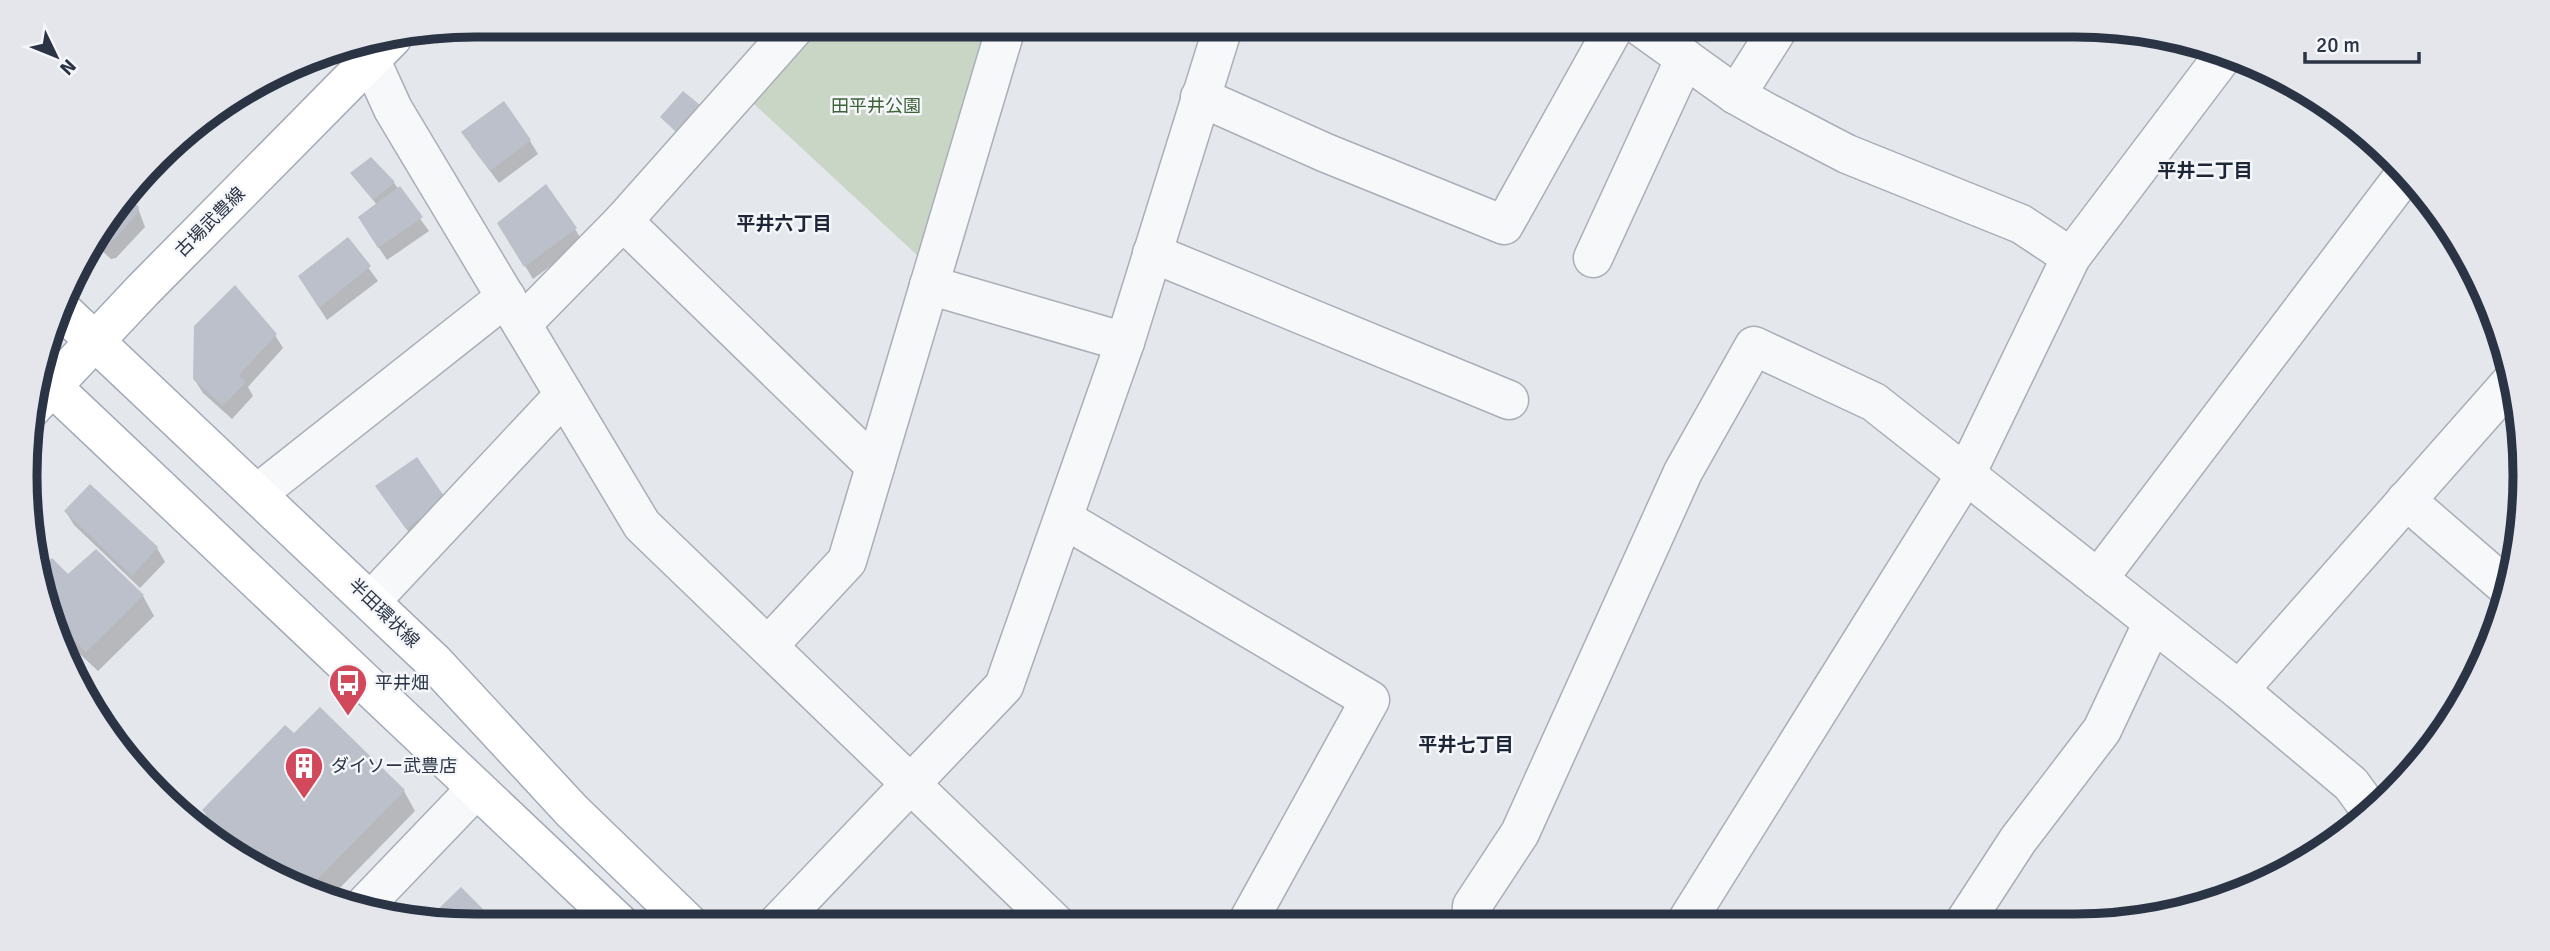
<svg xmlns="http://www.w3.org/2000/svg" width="2550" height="951" font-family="Signika,'Noto Sans JP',sans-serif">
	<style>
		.green { fill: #c9d6c5 }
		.shadow { fill: #0003 }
		.building { fill: #bbc0ca }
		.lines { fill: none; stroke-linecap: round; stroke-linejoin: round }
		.minor-casing { stroke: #a9aeb7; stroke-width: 41 }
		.major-casing { stroke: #a3abb8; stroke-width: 41 }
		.minor { stroke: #f7f8fa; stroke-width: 38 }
		.major { stroke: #fff; stroke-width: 38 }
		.labels { text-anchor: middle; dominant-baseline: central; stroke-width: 5; stroke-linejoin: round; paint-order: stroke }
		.park-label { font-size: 18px; fill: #3f6138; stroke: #f4f6f9 }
		.street-label { font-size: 18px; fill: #2b3445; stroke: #f4f6f9 }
		.poi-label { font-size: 18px; fill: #2b3445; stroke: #f4f6f9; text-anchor: start }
		.neighbourhood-label { font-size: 19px; font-weight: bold; fill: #1d2536; stroke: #f4f6f9 }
		.rim { fill: none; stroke: #2b3445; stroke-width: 9 }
	</style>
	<rect width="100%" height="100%" fill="#e4e7ec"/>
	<!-- green -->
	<polygon class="green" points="824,25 987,25 918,256 753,103"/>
	<!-- shadow -->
	<g class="shadow">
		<polygon points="741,24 805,24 775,58"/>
		<polygon points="530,141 538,154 499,183 471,146"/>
		<polygon points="356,179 394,183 429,231 387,260 368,231 377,205"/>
		<polygon points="127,199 138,208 145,227 116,258 111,259 92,242"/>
		<polygon points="499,223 575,229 583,242 533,279"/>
		<polygon points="348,240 378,281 327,320 308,290"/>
		<polygon points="275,335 283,348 248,387 253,396 232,419 203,393 194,379"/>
		<polygon points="90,486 157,548 165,562 140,588 74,525 66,512"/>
		<polygon points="377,487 444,500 415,541"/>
		<polygon points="52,560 68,577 143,596 154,616 98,671 64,639 37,574"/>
		<polygon points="79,673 90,683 98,696 91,704"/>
		<polygon points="320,709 404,791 415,811 331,897 199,831 209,821 204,811 294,736"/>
		<polygon points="461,890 497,926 430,920"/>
	</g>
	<!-- building -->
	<g class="building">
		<polygon points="751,24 769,24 760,34"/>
		<polygon points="683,91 700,105 676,132 660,117"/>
		<polygon points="504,101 531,140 490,171 461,132"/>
		<polygon points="371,157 395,182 373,200 350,173"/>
		<polygon points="546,184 577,228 524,267 497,223"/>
		<polygon points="400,186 423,217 378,248 358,217"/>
		<polygon points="128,198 139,207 138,213 109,245 102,246 94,239"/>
		<polygon points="348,237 371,266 319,308 298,276"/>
		<polygon points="235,285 277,334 239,375 246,382 223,406 193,379 194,326"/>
		<polygon points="417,457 446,499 406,529 375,486"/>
		<polygon points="90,484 158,547 132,576 64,511"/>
		<polygon points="96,549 144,595 86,652 60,627 37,572 52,558 68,574"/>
		<polygon points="77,670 91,682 85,689"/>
		<polygon points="320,707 405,790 310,887 198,830 210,819 202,810 285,725 294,733"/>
		<polygon points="461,887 500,926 427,920"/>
	</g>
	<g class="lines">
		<!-- minor casing -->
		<g class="minor-casing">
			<g id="minor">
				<polyline points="1637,24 1736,95 1768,113 1847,154 2021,224 2071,257"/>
				<polyline points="363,43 393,109 642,525 1057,925"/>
				<polyline points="1736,95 1781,24"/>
				<polyline points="1200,97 1326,153 1504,225 1616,24"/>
				<polyline points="623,221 875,466"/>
				<polyline points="1152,253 1509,400"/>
				<polyline points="1593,258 1685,58"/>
				<polyline points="929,285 1125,342"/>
				<polyline points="522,324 623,221 798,24"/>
				<polyline points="258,493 506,297"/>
				<polyline points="2406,500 2510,590"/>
				<polyline points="1064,519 1370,700 1246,925"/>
				<polyline points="2098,579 2402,178"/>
				<polyline points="371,601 564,395"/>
				<polyline points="768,646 847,561 1007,24"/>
				<polyline points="2239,690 2510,383"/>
				<polyline points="359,911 476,789"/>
				<polyline points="1964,923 2018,840 2102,730 2152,624"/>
				<polyline points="1471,924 1472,906 1520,833 1683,472 1754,346 1874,402 2239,690 2351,784 2373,814"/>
				<polyline points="1685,924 1966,474 2071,257 2223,56"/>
				<polyline points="775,926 1004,686 1125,342 1224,24"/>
			</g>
		</g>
		<!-- major casing -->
		<g class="major-casing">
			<g id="major">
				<polyline points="64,312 434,662 572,811 691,926"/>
				<polyline points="42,377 622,926"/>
				<polyline points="31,409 143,290 392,38"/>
			</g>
		</g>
		<!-- minor -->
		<use href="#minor" class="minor"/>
		<!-- major -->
		<use href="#major" class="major"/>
	</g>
	<!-- icons -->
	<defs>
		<g id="bus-pin" transform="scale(2.0125)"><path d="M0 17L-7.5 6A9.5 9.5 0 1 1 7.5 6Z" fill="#d1495b" stroke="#f4f6f9"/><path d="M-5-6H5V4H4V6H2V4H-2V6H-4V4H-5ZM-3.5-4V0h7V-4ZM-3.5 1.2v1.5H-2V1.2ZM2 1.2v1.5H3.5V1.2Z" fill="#fff"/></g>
		<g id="building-pin" transform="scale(2.0125)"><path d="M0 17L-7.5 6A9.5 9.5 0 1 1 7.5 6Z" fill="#d1495b" stroke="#f4f6f9"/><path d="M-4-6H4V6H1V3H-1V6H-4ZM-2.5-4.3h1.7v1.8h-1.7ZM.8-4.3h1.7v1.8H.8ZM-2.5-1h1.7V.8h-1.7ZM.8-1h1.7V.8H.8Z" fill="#fff"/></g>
	</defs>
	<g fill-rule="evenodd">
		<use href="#bus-pin" x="348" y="683"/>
		<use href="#building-pin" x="304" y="766"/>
	</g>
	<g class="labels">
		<!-- park labels -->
		<g class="park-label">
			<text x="876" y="106">田平井公園</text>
		</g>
		<!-- street labels -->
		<g class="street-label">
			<text transform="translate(210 222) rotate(-45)">古場武豊線</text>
			<text transform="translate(384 613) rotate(44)">半田環状線</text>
		</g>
		<!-- poi labels -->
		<g class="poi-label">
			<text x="375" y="683">平井畑</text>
			<text x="331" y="766">ダイソー武豊店</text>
		</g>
		<!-- neighbourhood labels -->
		<g class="neighbourhood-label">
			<text x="2205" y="171">平井二丁目</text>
			<text x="784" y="224">平井六丁目</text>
			<text x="1466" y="745">平井七丁目</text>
		</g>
	</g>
	<!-- crop -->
	<path d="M0 0H2550V951H0ZM475 37H2075A438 438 0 0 1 2513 475V476A438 438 0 0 1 2075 914H475A438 438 0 0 1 37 476V475A438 438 0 0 1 475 37Z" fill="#e4e6eb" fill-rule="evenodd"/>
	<path class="rim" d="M475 37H2075A438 438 0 0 1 2513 475V476A438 438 0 0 1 2075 914H475A438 438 0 0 1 37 476V475A438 438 0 0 1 475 37Z"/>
	<!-- north arrow -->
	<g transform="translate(56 56) rotate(133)" stroke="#f4f6f9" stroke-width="5" paint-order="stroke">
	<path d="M0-5L12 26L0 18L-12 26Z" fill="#2b3445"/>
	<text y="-10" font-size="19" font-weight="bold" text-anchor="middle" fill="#2b3445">N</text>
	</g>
	<!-- scale -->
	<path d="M2305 52v10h114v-10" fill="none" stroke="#2b3445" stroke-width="3.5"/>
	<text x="2316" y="52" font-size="21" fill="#2b3445" stroke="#f4f6f9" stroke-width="5" paint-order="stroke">20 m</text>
</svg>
